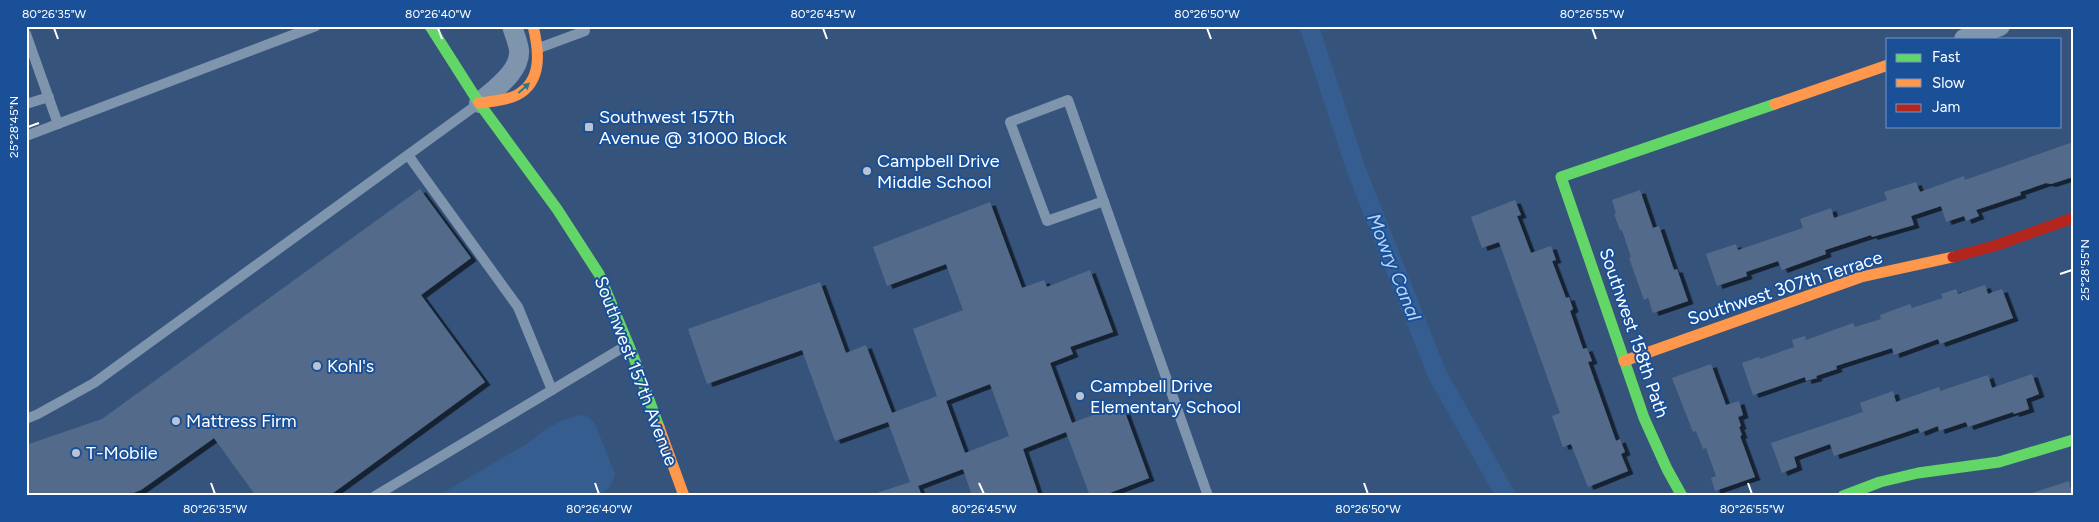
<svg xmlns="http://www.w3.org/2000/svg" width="2099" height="522" font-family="Figtree,sans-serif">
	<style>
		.water { fill: #355d90 }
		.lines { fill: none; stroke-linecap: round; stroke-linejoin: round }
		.canal { stroke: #355d90; stroke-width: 19 }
		.building { fill: #536b8a; fill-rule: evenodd; filter: url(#shadow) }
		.lane { stroke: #7f94ad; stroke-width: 10 }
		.street { stroke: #7f94ad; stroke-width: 20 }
		.fast { stroke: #63d668; stroke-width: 11 }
		.slow { stroke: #ff974d; stroke-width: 11 }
		.jam { stroke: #b3261e; stroke-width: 11 }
		.oneway { fill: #2f788a }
		.ticks { fill: none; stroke: #fff; stroke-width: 2 }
		.poi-dot { fill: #b9c3d1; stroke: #195098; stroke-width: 2 }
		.labels { text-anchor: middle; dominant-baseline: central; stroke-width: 4; stroke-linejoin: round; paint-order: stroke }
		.poi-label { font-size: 18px; fill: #fff; stroke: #195098; text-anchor: start }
		.street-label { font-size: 18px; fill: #fff; stroke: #195098 }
		.water-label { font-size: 19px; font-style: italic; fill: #b9d6f7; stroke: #195098 }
		.neatline { fill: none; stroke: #fff; stroke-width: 2 }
		.ticks-label { font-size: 12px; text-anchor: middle; fill: #fff }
	</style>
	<defs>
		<filter id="shadow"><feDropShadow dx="5.5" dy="3" stdDeviation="0" flood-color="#0009"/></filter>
	</defs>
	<rect width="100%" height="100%" fill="#36547b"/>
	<!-- water -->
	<path class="water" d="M583,415L589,417L595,424L615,474L611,486L598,496H437L530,442C543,430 564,417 583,415Z"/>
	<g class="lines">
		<!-- canal -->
		<polyline class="canal" points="1309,26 1356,169 1437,374 1506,496"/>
	</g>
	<!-- building -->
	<g class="building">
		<polygon points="2073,142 2073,177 2051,184 2046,183 2020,192 2021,195 1976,210 1979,216 1966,221 1964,216 1946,222 1941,206 1911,216 1914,225 1872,237 1871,235 1825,250 1826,254 1782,270 1778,261 1746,272 1747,276 1717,286 1706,254 1736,244 1738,250 1803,228 1800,219 1831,208 1834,218 1887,200 1884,192 1916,182 1920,192 1964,176 1965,180"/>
		<polygon points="420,189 471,258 421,295 485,382 329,496 256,496 214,438 141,490 125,496 26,496 26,445 102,419"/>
		<polygon points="1640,190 1653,228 1659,226 1674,270 1677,269 1688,301 1653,313 1648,298 1644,300 1629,258 1631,257 1622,230 1620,230 1614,214 1616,213 1612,200"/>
		<polygon points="1515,200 1521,215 1517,216 1531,253 1551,246 1556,260 1552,261 1566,298 1569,297 1573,309 1570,311 1583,349 1587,348 1592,361 1588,362 1616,441 1620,439 1625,452 1621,454 1628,471 1588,487 1571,444 1563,447 1552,416 1560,413 1499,242 1482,248 1471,217"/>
		<path d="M990,202L1022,288L1044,280L1047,287L1090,270L1113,332L1070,347L1073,354L1050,363L1072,423L1122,404L1149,478L1102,496H1090L1066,432L1023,449L1039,496H972L963,469L918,486L922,496H878L877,493L910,482L888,422L835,441L802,350L707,384L688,329L820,282L846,353L866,345L892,413L937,396L913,329L963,310L946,264L887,286L873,247ZM990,384L1009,436L965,453L946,401Z"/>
		<polygon points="1985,285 1988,294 2002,289 2013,318 1940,344 1938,339 1894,355 1892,348 1836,366 1837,369 1816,376 1817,378 1806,381 1805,377 1753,395 1742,363 1759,357 1760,359 1794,347 1792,340 1805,336 1806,340 1853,323 1855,327 1881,319 1880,315 1910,304 1912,308 1943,298 1941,294 1956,289 1958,294"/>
		<polygon points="1711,364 1726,405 1739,401 1743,415 1738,417 1741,426 1739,427 1742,435 1740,436 1755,477 1715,491 1711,478 1716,476 1706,448 1703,449 1696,431 1693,432 1672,378"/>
		<polygon points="2032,374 2039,394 2026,399 2029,409 2014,414 2013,412 1968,427 1966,422 1939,431 1938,426 1920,433 1918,428 1834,456 1830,444 1794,457 1797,467 1782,473 1771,443 1863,412 1860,403 1893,391 1896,402 1939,387 1940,391 1988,375 1992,388"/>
		<polygon points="2069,481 2073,496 2032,496 2032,493"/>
	</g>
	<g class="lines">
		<!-- lane -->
		<g class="lane">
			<polyline points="26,34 58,124"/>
			<polyline points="539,48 585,31"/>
			<polyline points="26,104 49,97"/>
			<polyline points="26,136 316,26"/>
			<polyline points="408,155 518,307 552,390"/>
			<polyline points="1104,201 1047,221 1010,122 1068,100 1208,496"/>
			<polyline points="26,419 38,414 94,383 478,104"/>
			<polyline points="375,496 627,345"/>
		</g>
		<!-- street -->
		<g class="street">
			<polyline points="1964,39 2000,26"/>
			<path d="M479,103C493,90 521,72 519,50C518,42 514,33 512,26"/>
		</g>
		<!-- fast -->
		<g class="fast">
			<polyline points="430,26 479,103 557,209 599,274 634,358 659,427"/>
			<polyline points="1682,496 1667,469 1644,418 1561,177 1775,104"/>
			<polyline points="1843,496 1880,482 1918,473 1999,462 2073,440"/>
		</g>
		<!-- slow -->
		<g class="slow">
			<path d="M479,103C491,101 506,101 517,95C543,81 539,50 533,26"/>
			<polyline points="1775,104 1888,65"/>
			<polyline points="1624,361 1861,277 1953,257"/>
			<polyline points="659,427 684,496"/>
		</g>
		<!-- jam -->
		<polyline class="jam" points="1953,257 1994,246 2073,218"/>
	</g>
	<!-- one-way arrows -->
	<defs><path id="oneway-solid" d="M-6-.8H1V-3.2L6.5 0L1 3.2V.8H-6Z" transform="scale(1.25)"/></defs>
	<use class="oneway" href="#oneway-solid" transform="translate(524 88) rotate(-42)"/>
	<!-- ticks -->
	<path class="ticks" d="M54,28L58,39M438,28L442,39M823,28L827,39M1207,28L1211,39M1592,28L1596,39M28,127L39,123M2060,274L2072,270M211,483L215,494M595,483L599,494M979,483L984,494M1364,483L1368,494M1748,483L1752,494"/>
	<!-- markers -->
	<g class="poi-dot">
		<rect x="584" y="122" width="10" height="10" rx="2.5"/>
		<circle cx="867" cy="171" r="5"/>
		<circle cx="317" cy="366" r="5"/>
		<circle cx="1080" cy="396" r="5"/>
		<circle cx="176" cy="421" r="5"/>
		<circle cx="76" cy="453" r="5"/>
	</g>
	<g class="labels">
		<!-- poi labels -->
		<g class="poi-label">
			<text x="599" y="117">Southwest 157th<tspan x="599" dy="21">Avenue @ 31000 Block</tspan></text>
			<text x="877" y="161">Campbell Drive<tspan x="877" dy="21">Middle School</tspan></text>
			<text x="327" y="366">Kohl's</text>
			<text x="1090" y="386">Campbell Drive<tspan x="1090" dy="21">Elementary School</tspan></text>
			<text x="186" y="421">Mattress Firm</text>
			<text x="86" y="453">T-Mobile</text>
		</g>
		<!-- street labels -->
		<g class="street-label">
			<text transform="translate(1785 288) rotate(-18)">Southwest 307th Terrace</text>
			<text transform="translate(1634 333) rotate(71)">Southwest 158th Path</text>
			<text transform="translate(636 371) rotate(69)">Southwest 157th Avenue</text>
		</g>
		<!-- water labels -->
		<g class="water-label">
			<text transform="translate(1394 267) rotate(68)">Mowry Canal</text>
		</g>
	</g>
	<!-- border -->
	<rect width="2099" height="522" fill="none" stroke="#195098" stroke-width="55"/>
	<!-- legend -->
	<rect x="1886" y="38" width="175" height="90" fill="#195098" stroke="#7596c1"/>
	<rect x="1896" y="54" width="25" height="8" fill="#63d668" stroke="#7596c1"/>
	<text x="1932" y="62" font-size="15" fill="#ffffff">Fast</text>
	<rect x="1896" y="79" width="25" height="8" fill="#ff974d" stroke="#7596c1"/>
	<text x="1932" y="88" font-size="15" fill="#ffffff">Slow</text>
	<rect x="1896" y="104" width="25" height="8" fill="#b3261e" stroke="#7596c1"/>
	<text x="1932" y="112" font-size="15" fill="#ffffff">Jam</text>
	<rect x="28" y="28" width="2044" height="466" class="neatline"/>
	<g class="ticks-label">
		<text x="54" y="18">80°26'35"W</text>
		<text x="438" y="18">80°26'40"W</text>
		<text x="823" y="18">80°26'45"W</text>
		<text x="1207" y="18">80°26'50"W</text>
		<text x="1592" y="18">80°26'55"W</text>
		<text transform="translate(14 127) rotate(-90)" y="4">25°28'45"N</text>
		<text transform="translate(2085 270) rotate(-90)" y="4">25°28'55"N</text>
		<text x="215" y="513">80°26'35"W</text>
		<text x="599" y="513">80°26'40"W</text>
		<text x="984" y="513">80°26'45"W</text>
		<text x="1368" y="513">80°26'50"W</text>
		<text x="1752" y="513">80°26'55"W</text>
	</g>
</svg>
